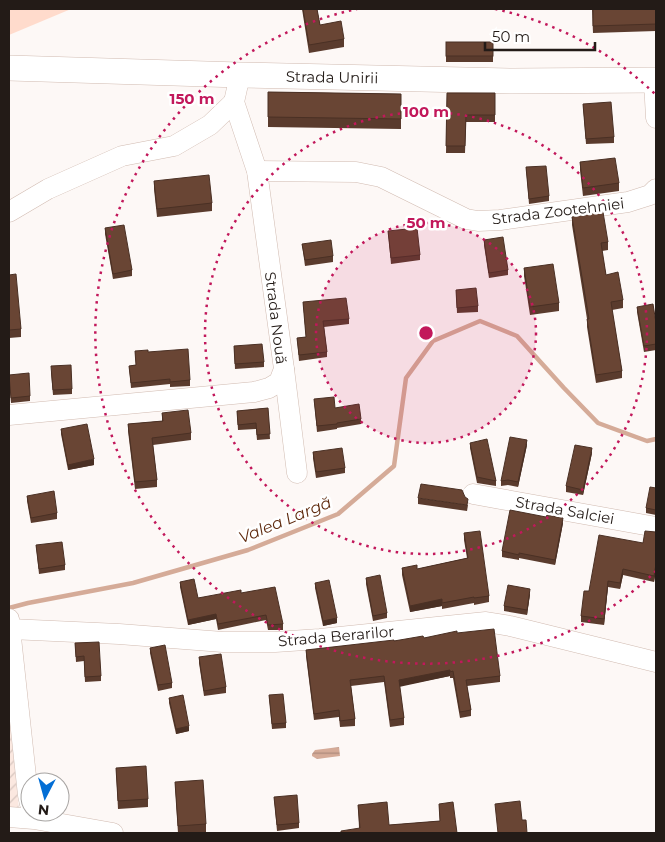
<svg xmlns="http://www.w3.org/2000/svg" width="665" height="842" font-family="Montserrat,sans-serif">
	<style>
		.industrial { fill: url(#industrial-furrows) }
		.grass { fill: #ffdbcc }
		.water { fill: url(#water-rules) }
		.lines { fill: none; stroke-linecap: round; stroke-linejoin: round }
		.stream { stroke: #d5ab98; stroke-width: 4.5 }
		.minor-casing { stroke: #d1bbb1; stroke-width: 21 }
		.major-casing { stroke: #d1bbb1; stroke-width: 26 }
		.minor { stroke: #fff; stroke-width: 20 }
		.major { stroke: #fff; stroke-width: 25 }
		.wall { fill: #5a3b2d }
		.shaded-wall { fill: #4a3024 }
		.building { fill: #694534; stroke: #4a3024 }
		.ring { fill: none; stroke: #c2185b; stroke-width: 2.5; stroke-dasharray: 2.5 5 }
		.labels { text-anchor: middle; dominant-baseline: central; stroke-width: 5; stroke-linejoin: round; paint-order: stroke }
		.street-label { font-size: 15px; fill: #231b17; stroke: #fff }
		.water-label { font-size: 16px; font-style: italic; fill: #5f2a0e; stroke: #fff }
		.centre { fill: #c2185b; stroke: #fff; stroke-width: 2.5 }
		.ring-label { font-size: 15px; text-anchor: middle; font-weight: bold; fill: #c2185b; stroke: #fff; stroke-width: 5; stroke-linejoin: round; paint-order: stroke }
	</style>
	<defs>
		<pattern id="industrial-furrows" width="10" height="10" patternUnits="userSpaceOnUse" patternTransform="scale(1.25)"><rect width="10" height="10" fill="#fbe8e0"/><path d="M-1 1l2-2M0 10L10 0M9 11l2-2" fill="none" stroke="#d7c6bf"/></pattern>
		<pattern id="water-rules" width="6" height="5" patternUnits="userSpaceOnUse" patternTransform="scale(1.25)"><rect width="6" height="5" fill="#d5ab98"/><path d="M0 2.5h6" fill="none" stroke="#ac8a7b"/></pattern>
	</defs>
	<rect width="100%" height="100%" fill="#fdf8f6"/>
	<!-- industrial -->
	<polygon class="industrial" points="9,715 19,810 9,809"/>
	<!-- grass -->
	<polygon class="grass" points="9,9 71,9 9,35"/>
	<!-- water -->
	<polygon class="water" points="339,747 340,756 317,759 312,756 312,754 315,750"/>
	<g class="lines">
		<!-- stream -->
		<polyline class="stream" points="9,608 28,603 133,583 248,550 338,514 394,466 406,378 433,341 480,321 517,336 564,388 598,423 647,441 656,439"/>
		<!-- minor casing -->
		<g class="minor-casing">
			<g id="minor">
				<polyline points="654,81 656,118"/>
				<polyline points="257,171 356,172 381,177 466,219 478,221 500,220 628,202 650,195 656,189"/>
				<polyline points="9,212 48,189 122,156 174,146 210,125 234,102"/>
				<polyline points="284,369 297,473"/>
				<polyline points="9,415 254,392 269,388 279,382 284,369 257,171 234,102 240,75"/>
				<polyline points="473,494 656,527"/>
				<polyline points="9,619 28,795 30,804"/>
				<polyline points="10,629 119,634 223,642 275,642 320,639 486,622 510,626 656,662"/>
				<polyline points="9,817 34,819 113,833"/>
			</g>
		</g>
		<!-- major casing -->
		<g class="major-casing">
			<polyline id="major" points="9,68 240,75 512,81 656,80"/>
		</g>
		<!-- minor -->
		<use href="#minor" class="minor"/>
		<!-- major -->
		<use href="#major" class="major"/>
	</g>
	<!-- wall -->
	<g class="wall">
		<polygon points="302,9 317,9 320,25 344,39 344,47 309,53"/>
		<rect x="559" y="9" width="27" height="1"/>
		<polygon points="592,9 656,9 656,31 593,33"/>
		<rect x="446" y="42" width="47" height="20"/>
		<polygon points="268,92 401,94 401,129 268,127"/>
		<polygon points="447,93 495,93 495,122 466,122 465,153 446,153"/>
		<polygon points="583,104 614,137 614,143 586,144"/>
		<polygon points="580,162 619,183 619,191 583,196 580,170"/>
		<polygon points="526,167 549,196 549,201 529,204"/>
		<polygon points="154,181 212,203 212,211 157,217 154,189"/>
		<polygon points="572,217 608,242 608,250 602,251 606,275 623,300 623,308 612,310 622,371 622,378 596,383 587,327 587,319 572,225"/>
		<polygon points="105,228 132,270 132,276 113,279 105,234"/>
		<polygon points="388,231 420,255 420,260 391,264"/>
		<polygon points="484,240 508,270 508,275 489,278 484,245"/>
		<polygon points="302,244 333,256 333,262 305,266"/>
		<polygon points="524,268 559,303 559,311 530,315 524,276"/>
		<polygon points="9,275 21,329 21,337 9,338"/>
		<polygon points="456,290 478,306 478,312 457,313"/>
		<polygon points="303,302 349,319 349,324 324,327 327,352 327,357 299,361 297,338 306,337"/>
		<polygon points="637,307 656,323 656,350 644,352 637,312"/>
		<polygon points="234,346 264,362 264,367 235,369"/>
		<polygon points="135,351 148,352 190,380 190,386 170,387 170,384 131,388 129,366 136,365"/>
		<polygon points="51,372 72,389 72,394 53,395"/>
		<polygon points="9,380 30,396 30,401 11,403"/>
		<polygon points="314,399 361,419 361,424 337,428 337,429 317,432"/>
		<polygon points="268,408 270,439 257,440 256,429 238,430 237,411"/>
		<polygon points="162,413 191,433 191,440 153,445 157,480 157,487 135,489 128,431 128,424 162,421"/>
		<polygon points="61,429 94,465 68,470 61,434"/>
		<polygon points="470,443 496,481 496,486 477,483 470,448"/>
		<polygon points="527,445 518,487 508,485 501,486 501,481"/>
		<polygon points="313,452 345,468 345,473 316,478 313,458"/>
		<polygon points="592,453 583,495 566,492 566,486"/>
		<polygon points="656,488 656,515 646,513 646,508"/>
		<polygon points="27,496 57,513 57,519 31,523 27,501"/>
		<polygon points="418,498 468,505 467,511 418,504"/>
		<polygon points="563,523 555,565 519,558 519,560 502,557 502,551"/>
		<polygon points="656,532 656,570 654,582 623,575 620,589 608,587 604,625 581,622 581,616 589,591 654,533"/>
		<polygon points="464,533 489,596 489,602 474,605 474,603 442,609 442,606 410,612 402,575 402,568 417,569 467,558 464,540"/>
		<polygon points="36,545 65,565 65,570 39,574"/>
		<polygon points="366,578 387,613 387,618 373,621 366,584"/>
		<polygon points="180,582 198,598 241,593 283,624 283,630 268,630 266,620 218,630 216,619 188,625 180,587"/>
		<polygon points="315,583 337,623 323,626 315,588"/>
		<polygon points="530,594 527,615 504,611 504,606"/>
		<polygon points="457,633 500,676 500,682 467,686 471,710 471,716 460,718 453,678 450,678 450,676 399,686 404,718 404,725 390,727 384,682 351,686 355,719 355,726 340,727 339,717 314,720 306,656 306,650 394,641 424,638"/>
		<polygon points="75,643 101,676 101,681 85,682 84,661 76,662"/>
		<polygon points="150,648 172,683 172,688 158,691 150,653"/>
		<polygon points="199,657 226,687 226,693 204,696 199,663"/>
		<polygon points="269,695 286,723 286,728 272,729"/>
		<polygon points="169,698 189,731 176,734 169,703"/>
		<polygon points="116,768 148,799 148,807 118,809"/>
		<polygon points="175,782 206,824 206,832 178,833"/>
		<polygon points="274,797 299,823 299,828 277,831"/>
		<polygon points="439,804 457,833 359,828 358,805 389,825 440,821"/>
	</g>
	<!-- shaded-wall -->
	<g class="shaded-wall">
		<polygon points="527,440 527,445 518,487 518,482"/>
		<polygon points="592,448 592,453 583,495 583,490"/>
		<polygon points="94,459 94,465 68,470 68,465"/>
		<polygon points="563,518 563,523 555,565 555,560"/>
		<polygon points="656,564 656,570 654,582 654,576"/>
		<polygon points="623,569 623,575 620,589 620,583"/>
		<polygon points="608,581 608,587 604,625 604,619"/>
		<polygon points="530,589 530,594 527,615 527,610"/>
		<polygon points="442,599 442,606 410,612 410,606"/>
		<polygon points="216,614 216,619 188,625 188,620"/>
		<polygon points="337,618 337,623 323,626 323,621"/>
		<polygon points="450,670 450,676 399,687 399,680"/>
		<polygon points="189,726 189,731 176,734 176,729"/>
	</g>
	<!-- building -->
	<g class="building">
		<polygon points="303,9 317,9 320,25 341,21 344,39 309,45"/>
		<polygon points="593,9 656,9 656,24 593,26"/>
		<rect x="446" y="42" width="47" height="14"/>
		<polygon points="268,92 401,94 401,119 268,117"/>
		<polygon points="447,93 495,93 495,115 466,115 465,146 446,146"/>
		<polygon points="611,102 614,137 586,139 583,104"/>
		<polygon points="615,158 619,183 583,188 580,162"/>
		<polygon points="546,166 549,196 529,199 526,167"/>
		<polygon points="209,175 212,203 157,209 154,181"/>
		<polygon points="603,212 608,242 601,243 606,275 618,272 623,300 611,302 622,371 596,375 587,319 589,319 572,217"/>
		<polygon points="124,225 132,270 113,274 105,228"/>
		<polygon points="417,228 420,255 391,258 388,231"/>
		<polygon points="503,237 508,270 489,273 484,240"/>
		<polygon points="331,240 333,256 305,260 302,244"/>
		<polygon points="553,264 559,303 530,307 524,268"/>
		<polygon points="16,274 21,329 9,330 9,275"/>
		<polygon points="476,288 478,306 457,308 456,290"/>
		<polygon points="346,298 349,319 323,321 327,352 299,355 297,338 306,337 303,302"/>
		<polygon points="653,304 656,323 656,344 644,346 637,307"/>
		<polygon points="262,344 264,362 235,364 234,346"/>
		<polygon points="188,349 190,380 170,382 170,379 131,383 129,366 136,365 135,351 148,350 148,352"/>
		<polygon points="71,365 72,389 53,390 51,366"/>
		<polygon points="29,373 30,396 11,398 9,375"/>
		<polygon points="334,397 335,408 359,404 361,419 337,423 337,424 317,426 314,399"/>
		<polygon points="268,408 270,434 257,435 256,423 238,425 237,411"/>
		<polygon points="188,410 191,433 152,438 157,480 135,482 128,424 163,421 162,413"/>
		<polygon points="87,424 94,459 68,465 61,429"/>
		<polygon points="510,437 527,440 518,482 508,480 501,481"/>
		<polygon points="487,439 496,481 477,477 470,443"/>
		<polygon points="575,445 592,448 583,490 566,486"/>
		<polygon points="342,448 345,468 316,472 313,452"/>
		<polygon points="421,484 462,490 465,497 468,499 467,505 418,498"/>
		<polygon points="650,487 656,488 656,510 646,508"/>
		<polygon points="54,491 57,513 31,518 27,496"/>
		<polygon points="510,510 546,517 547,515 563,518 555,560 519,553 519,555 502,551"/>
		<polygon points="480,531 489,596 474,598 474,597 442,603 442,599 410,606 402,568 417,565 417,569 468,558 464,533"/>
		<polygon points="645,531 656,532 656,564 654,576 623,569 620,583 608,581 604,619 581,616 584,591 589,591 599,535 643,543"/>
		<polygon points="62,542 65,565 39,569 36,545"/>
		<polygon points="380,575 387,613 373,616 366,578"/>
		<polygon points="194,579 198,598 241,590 241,593 275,587 283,624 268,625 266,615 218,624 216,614 188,620 180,582"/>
		<polygon points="329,580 337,618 323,621 315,583"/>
		<polygon points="508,585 530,589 527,610 504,606"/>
		<polygon points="494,629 500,676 466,680 471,710 460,712 453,671 450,672 450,670 399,680 404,718 390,720 384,676 350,680 355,719 340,721 339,710 314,714 306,650 394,640 394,641 423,636 424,638 457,631 457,633"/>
		<polygon points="99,642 101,676 85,677 84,656 76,657 75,643"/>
		<polygon points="165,645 172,683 158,685 150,648"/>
		<polygon points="221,654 226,687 204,691 199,657"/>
		<polygon points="283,694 286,723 272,724 269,695"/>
		<polygon points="183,695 189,726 176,729 169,698"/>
		<polygon points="146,766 148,799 118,801 116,768"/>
		<polygon points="203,780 206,824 178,826 175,782"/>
		<polygon points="297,795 299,823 277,825 274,797"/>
		<polygon points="520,801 522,820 526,820 527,833 498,833 495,804"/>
		<polygon points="387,802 389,825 440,821 439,804 453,802 457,833 341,833 341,831 360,828 358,805"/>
	</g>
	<!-- distance rings -->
	<circle cx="426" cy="333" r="110" fill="#c2185b" fill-opacity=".12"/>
	<g class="ring">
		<circle cx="426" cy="333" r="110"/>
		<circle cx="426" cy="333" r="221"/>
		<path d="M656 571A331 331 0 1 1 357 9M495 9A331 331 0 0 1 656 95"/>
	</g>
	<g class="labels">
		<!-- street labels -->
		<g class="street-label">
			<text transform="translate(332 77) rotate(1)">Strada Unirii</text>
			<text transform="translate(558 211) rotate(-7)">Strada Zootehniei</text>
			<text transform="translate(276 318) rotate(83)">Strada Nouă</text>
			<text transform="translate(565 510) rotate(10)">Strada Salciei</text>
			<text transform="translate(336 636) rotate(-5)">Strada Berarilor</text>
		</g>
		<!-- water labels -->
		<g class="water-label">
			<text transform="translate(285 520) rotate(-22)">Valea Largă</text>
		</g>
	</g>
	<circle cx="426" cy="333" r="8" class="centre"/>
	<g class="ring-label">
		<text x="192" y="104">150 m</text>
		<text x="426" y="117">100 m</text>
		<text x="426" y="228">50 m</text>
	</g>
	<!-- border -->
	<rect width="665" height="842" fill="none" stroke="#231b17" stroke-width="20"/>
	<!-- north arrow -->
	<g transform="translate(45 797) rotate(186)"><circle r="24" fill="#ffffff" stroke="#a7a4a2"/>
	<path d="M0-4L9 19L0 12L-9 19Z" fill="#036ed5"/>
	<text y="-8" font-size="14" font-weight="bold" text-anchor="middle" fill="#231b17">N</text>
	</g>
	<!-- scale -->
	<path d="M485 42v8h110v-8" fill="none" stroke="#231b17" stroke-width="2.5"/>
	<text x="492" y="42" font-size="15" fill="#231b17" stroke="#ffffff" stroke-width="4" paint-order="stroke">50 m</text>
</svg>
